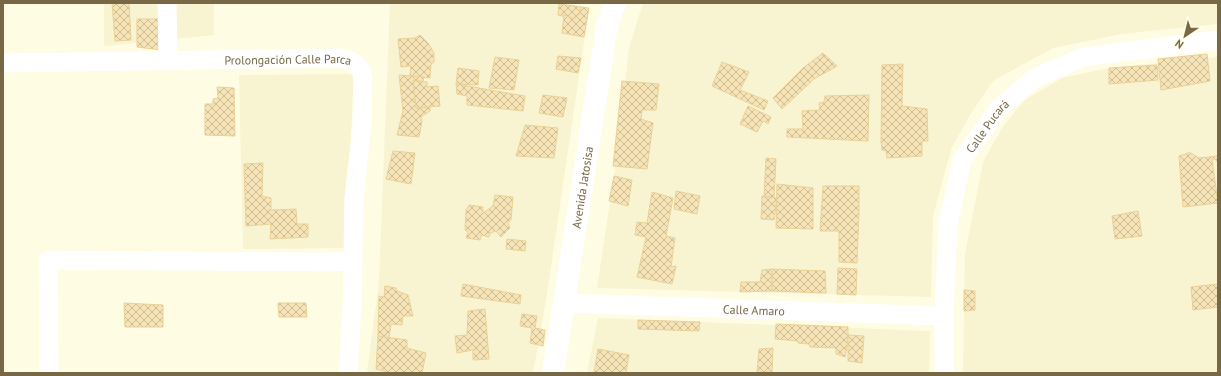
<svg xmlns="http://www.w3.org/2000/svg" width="1221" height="376" font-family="'PT Sans',sans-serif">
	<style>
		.residential { fill: #f8f4d2 }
		.building { fill: url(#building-cross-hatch); stroke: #ead196 }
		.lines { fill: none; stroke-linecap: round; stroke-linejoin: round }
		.street { stroke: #fff; stroke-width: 19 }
		.secondary { stroke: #fff; stroke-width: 22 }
		.labels { text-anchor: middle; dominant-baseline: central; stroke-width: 3.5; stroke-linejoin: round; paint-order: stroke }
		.street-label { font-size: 12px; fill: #786846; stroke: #fffeea }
	</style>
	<defs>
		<pattern id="building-cross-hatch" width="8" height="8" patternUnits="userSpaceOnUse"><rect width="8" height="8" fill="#f6e4b7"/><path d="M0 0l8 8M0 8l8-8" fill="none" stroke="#ccbd97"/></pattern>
	</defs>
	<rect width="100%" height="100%" fill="#fefce2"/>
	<!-- residential -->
	<g class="residential">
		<polygon points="104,3 214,3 214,35 104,46"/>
		<polygon points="390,3 563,3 589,8 546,301 533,373 367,373 379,281"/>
		<polygon points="643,3 1218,3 1218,24 1121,34 1053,48 993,81 970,115 952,147 933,216 931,297 597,288 614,176 629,48"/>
		<polygon points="1218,57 1218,373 963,373 965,254 983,162 1003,126 1025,100 1062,78 1109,68"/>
		<polygon points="354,74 345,248 243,249 239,75"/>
		<polygon points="598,318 930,331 929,373 587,373"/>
	</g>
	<!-- building -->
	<g class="building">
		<polygon points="112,3 129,3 131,40 115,41"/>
		<polygon points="559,4 581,7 579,15 575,15 575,19 558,15"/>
		<polygon points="581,7 589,8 584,37 562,33 564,15 575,19 575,15 579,15"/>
		<polygon points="137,19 161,19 162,50 137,47"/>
		<polygon points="420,35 428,43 434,53 434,62 431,64 430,78 410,76 411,66 401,67 398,39 415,38"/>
		<polygon points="823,53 837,66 814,79 782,109 773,98 803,68"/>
		<polygon points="1207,54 1210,81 1161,90 1158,59"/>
		<polygon points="558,56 581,58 578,73 556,69"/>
		<polygon points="495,57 519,60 514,90 489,88"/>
		<polygon points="722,62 749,72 740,90 768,101 764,110 712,86"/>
		<polygon points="903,64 902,106 927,109 928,141 922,141 922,156 887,158 886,151 882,150 881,142 882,65"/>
		<polygon points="1157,65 1158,80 1109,84 1109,68"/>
		<polygon points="458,68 479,71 478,85 456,84"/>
		<polygon points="399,75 424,77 423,81 413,81 416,108 430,107 430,111 421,117 422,121 419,137 397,135 403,111"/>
		<polygon points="413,81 427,82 427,87 438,86 440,106 416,108"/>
		<polygon points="622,81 659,84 656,110 642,110 641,119 653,123 647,169 613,166"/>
		<polygon points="456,84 525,96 523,111 467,105 467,96 457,94"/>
		<polygon points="217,87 234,88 235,136 205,135 205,104 213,104 213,99 218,98"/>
		<polygon points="543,95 567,98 563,117 539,113"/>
		<polygon points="869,95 868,141 787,137 787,129 803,129 802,111 820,110 819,103 824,102 825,96"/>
		<polygon points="748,106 771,117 768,124 763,121 757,132 740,124"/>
		<polygon points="525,125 558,128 554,158 516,156"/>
		<polygon points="393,151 415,153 411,184 386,179"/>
		<polygon points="1189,152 1199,158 1218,156 1218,163 1215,159 1212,159 1218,203 1183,207 1179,156 1186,154"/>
		<polygon points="766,158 776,159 774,198 764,196"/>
		<polygon points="263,163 262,196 271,198 271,210 296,209 297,224 308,224 308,237 270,239 271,224 246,226 244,164"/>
		<polygon points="614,176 632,180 628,206 609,201"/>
		<polygon points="777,184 813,188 813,229 776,228"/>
		<polygon points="823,186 859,186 859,213 857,263 839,262 839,231 820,231"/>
		<polygon points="676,191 700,196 697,214 674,209"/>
		<polygon points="652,192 673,198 666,236 675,238 671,267 676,266 672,284 637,277 646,237 635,235 637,222 647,223"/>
		<polygon points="495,195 513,197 511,220 508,223 510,228 501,237 496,231 490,233 489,237 481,235 480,240 466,238 468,232 465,230 466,210 469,205 483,207 483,213 493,206"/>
		<polygon points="762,196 777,198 774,220 761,219"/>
		<polygon points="1138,211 1142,236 1115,239 1112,216"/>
		<polygon points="507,239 526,241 525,251 506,249"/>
		<polygon points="838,268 857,269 856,295 837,294"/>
		<polygon points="772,269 772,291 740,292 741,282 760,282 762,270"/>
		<polygon points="772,269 825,271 826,293 772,291"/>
		<polygon points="463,284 521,295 520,304 461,296"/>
		<polygon points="1218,284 1218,307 1193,310 1191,287"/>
		<polygon points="385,286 396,288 397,291 408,295 413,316 403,316 402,325 391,324 389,338 378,336 379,296 384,297"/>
		<polygon points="964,290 975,291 975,310 964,311"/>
		<polygon points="124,303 163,305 163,327 125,327"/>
		<polygon points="278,303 306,303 307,317 279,317"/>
		<polygon points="485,309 489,359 473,360 473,350 457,353 455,336 467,335 468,311"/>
		<polygon points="522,314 537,316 535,328 545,330 543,346 530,343 532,328 520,326"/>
		<polygon points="638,320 700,322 699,331 638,329"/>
		<polygon points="776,324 848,327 848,341 845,357 836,354 836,348 810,347 809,344 798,343 798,341 775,339"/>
		<polygon points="848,335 864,336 862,363 848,361"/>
		<polygon points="378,336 407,340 407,348 426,353 422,373 391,373 376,369"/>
		<polygon points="773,348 772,372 757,372 759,349"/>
		<polygon points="598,349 629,355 626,373 594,373"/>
	</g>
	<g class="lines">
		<!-- street -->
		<g class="street">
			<polyline points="167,3 168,61"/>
			<path id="s1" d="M3,63L340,58L349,60L356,64L361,71L363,79L362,126L354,198L352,309L348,373"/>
			<path id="s2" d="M564,303L944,316"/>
			<polyline points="49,373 48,260 332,262 353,261"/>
			<path id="s3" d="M944,373V316L948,224L962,160L999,108L1035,78L1083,57L1218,40"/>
		</g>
		<!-- secondary -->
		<path class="secondary" id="s4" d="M553,373L607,26L615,3"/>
	</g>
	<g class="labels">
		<!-- street labels -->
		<g class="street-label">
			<text stroke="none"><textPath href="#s1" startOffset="285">Prolongación Calle Parca</textPath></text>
			<text stroke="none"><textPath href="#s3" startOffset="257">Calle Pucará</textPath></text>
			<text stroke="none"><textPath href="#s4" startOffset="188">Avenida Jatosisa</textPath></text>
			<text stroke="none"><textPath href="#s2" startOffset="190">Calle Amaro</textPath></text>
		</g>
	</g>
	<!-- border -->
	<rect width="1221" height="376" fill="none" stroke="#786846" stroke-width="8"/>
	<!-- north arrow -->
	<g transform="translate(1185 36) rotate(215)" stroke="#fffeea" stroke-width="3" paint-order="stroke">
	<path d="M0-3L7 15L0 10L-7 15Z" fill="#786846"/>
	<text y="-6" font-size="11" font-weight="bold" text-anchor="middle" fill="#786846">N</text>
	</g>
</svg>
